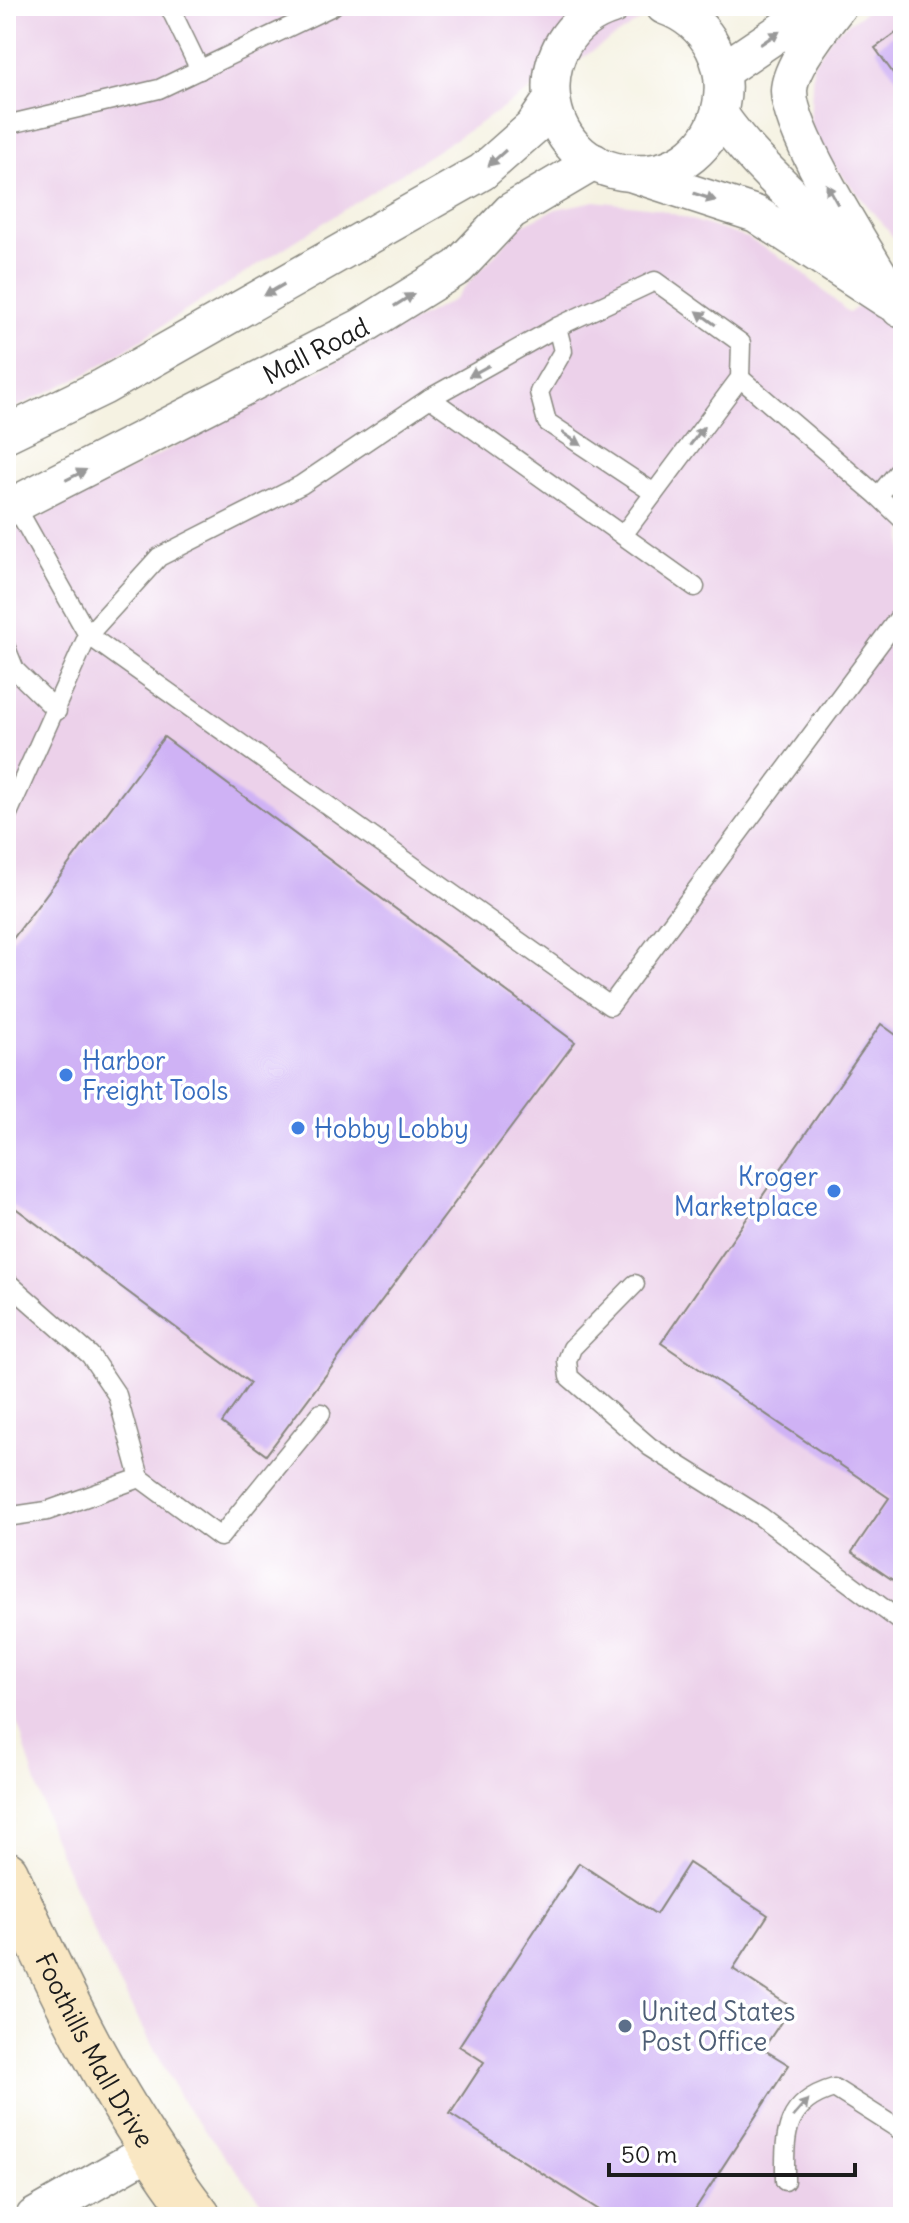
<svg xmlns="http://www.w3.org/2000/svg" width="909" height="2223" font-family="Delius,sans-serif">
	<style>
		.built { fill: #ecd1ea }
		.building { fill: #cfb2f5 }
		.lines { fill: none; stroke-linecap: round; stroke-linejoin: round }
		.service-casing { stroke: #88877f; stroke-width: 21 }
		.minor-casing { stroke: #88877f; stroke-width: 39 }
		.secondary-casing { stroke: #88877f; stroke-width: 47 }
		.service { stroke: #fff; stroke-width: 18 }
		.minor { stroke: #fff; stroke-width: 36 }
		.secondary { stroke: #f9e7c3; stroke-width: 44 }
		.oneway { fill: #999 }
		.shop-dot { fill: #3f7fe0; stroke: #fff; stroke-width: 3 }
		.service-dot { fill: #5c6f8a; stroke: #fff; stroke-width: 3 }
		.labels { text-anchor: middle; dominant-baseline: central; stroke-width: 7; stroke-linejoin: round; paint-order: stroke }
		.street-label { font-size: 26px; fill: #1c1c1c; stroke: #fff }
		.shop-label { font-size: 26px; fill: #366cbe; stroke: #fff; text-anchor: start }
		.service-label { font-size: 26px; fill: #4e5e75; stroke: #fff; text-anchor: start }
	</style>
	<rect width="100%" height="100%" fill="#fff"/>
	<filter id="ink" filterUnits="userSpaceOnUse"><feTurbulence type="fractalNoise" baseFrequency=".0125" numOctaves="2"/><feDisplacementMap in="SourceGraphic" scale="16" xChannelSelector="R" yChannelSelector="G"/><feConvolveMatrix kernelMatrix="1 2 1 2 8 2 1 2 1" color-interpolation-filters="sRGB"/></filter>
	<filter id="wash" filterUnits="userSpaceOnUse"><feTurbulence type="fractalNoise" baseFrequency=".006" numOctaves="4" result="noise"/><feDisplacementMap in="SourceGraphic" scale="32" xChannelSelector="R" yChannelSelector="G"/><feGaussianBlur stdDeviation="1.8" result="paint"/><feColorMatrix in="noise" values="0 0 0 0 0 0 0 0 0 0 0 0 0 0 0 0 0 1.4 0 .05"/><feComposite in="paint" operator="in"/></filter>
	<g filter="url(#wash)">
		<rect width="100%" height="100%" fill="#f5f2e2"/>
		<!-- built -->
		<g class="built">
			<polygon points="6,6 663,6 90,372 6,412"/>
			<polygon points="874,6 903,6 903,249 824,153 810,124 813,65 834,33"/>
			<polygon points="595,201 655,208 747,238 795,266 849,313 903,274 903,2217 274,2217 184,2105 101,1949 51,1833 6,1685 6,535 453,300 522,225 556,209"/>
		</g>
		<g id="blocks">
			<!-- building -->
			<g class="building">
				<polygon points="903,28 903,87 875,48"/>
				<polygon points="164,737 575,1042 266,1455 222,1423 250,1383 6,1201 6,948"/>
				<polygon points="881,1024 903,1040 903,1587 852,1552 889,1498 661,1343"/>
				<polygon points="579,1863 656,1914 689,1863 768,1915 733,1969 791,2007 763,2049 789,2065 690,2217 610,2217 450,2114 484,2062 459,2046"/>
			</g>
		</g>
	</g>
	<g filter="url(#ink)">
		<use href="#blocks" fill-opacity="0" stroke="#88877f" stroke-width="2"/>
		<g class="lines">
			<!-- service casing -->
			<g class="service-casing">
				<g id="service">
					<polyline points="169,6 200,70"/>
					<polyline points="6,125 159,89 333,6"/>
					<polyline points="557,327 563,351 539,392 547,422 654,493"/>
					<polyline points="740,378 878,496 903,466"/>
					<polyline points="430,398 695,587"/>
					<polyline points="878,496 903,520"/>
					<polyline points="623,535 740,378 741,343 655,281 557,327 430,398 301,485 159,557 88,635 610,1006 903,612"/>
					<polyline points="6,648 15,670 57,711"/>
					<polyline points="6,818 88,635 15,505"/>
					<polyline points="6,1281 90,1355 117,1395 140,1478 47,1511 6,1517"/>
					<polyline points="635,1284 572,1348 567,1361 569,1377 650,1447 760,1516 903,1623"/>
					<polyline points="140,1478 220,1537 321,1413"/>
					<path d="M785,2181C785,2137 782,2103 834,2088L903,2132"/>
				</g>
			</g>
			<!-- minor casing -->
			<g class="minor-casing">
				<g id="minor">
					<path d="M612,6C522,34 536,166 630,173C732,181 759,40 664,6"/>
					<path d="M838,6C823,25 789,67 789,91C789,136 874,265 900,309"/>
					<polyline points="722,71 818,6"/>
					<path d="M720,115C756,167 806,205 848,252"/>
					<polyline points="636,175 756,214 889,301"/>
					<polyline points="6,434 103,387 482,172 533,127 550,102"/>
					<path id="s1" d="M6,509L361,327L458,267L511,211L594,162"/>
					<polyline points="34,2217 149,2151"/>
				</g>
			</g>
			<!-- secondary casing -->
			<g class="secondary-casing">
				<g id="secondary">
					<path id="s2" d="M6,1873C62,1997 116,2108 199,2217"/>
				</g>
			</g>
			<!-- service -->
			<use href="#service" class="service"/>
			<!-- minor -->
			<use href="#minor" class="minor"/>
			<!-- secondary -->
			<use href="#secondary" class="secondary"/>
		</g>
		<!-- one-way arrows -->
		<defs><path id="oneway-solid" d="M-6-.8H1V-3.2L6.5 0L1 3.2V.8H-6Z" transform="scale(2)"/></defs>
		<g class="oneway">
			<use href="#oneway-solid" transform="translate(770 38) rotate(-34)"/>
			<use href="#oneway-solid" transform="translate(497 158) rotate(138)"/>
			<use href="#oneway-solid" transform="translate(832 194) rotate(-119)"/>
			<use href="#oneway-solid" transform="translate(705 197) rotate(18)"/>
			<use href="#oneway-solid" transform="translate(274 290) rotate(150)"/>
			<use href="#oneway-solid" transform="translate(404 300) rotate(-32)"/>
			<use href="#oneway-solid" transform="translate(706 318) rotate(-144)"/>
			<use href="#oneway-solid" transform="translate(479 371) rotate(151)"/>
			<use href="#oneway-solid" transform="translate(697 436) rotate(-53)"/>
			<use href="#oneway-solid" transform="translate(572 439) rotate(33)"/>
			<use href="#oneway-solid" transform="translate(76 475) rotate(-27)"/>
			<use href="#oneway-solid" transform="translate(801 2108) rotate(-49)"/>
		</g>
	</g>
	<!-- markers -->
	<g class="shop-dot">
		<circle cx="66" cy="1075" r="8"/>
		<circle cx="298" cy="1128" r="8"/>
		<circle cx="834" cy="1191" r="8"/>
	</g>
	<circle class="service-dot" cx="625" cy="2026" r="8"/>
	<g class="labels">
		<!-- street labels -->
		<g class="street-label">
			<text stroke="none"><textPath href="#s1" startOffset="348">Mall Road</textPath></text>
			<text stroke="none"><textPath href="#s2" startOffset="198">Foothills Mall Drive</textPath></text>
		</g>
		<!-- shop labels -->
		<g class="shop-label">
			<text x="82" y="1060">Harbor<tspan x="82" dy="30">Freight Tools</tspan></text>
			<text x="314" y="1128">Hobby Lobby</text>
			<text x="818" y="1176" text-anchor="end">Kroger<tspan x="818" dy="30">Marketplace</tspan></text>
		</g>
		<!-- service labels -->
		<g class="service-label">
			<text x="641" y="2011">United States<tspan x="641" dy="30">Post Office</tspan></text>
		</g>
	</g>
	<!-- margin -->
	<rect width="909" height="2223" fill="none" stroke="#fff" stroke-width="32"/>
	<!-- scale -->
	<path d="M609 2163v12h246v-12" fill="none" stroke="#1c1c1c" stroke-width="4"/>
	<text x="621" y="2163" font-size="24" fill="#1c1c1c" stroke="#ffffff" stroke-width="6" paint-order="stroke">50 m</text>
</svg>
